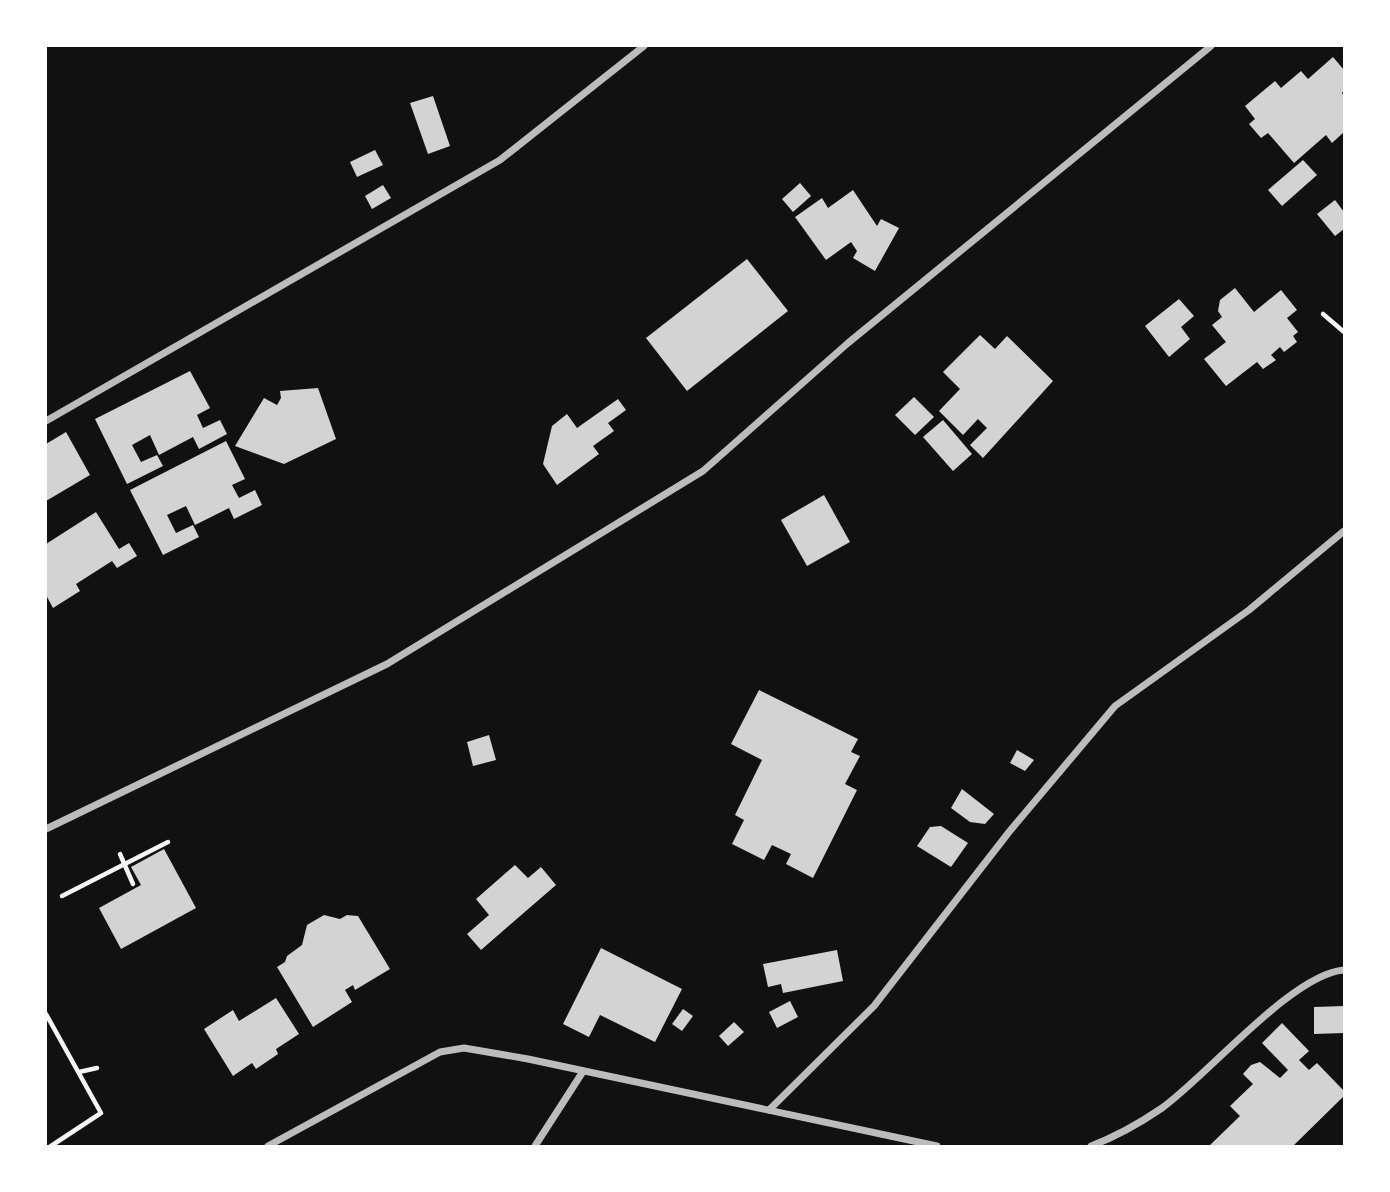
<svg xmlns="http://www.w3.org/2000/svg" width="1390" height="1192" font-family="'PT Sans',sans-serif">
	<style>
		.building { fill: #d3d3d3 }
		.lines { fill: none; stroke-linecap: round; stroke-linejoin: round }
		.path { stroke: #f5f5f5; stroke-width: 4.5 }
		.minor { stroke: #bcbcbc; stroke-width: 7 }
	</style>
	<rect width="100%" height="100%" fill="#111"/>
	<!-- building -->
	<g class="building">
		<polygon points="1333,57 1344,70 1344,90 1342,93 1344,96 1344,132 1332,143 1326,135 1294,163 1268,133 1261,138 1249,124 1255,119 1245,106 1275,81 1281,88 1301,71 1308,79"/>
		<polygon points="433,96 450,146 428,154 410,103"/>
		<polygon points="375,150 383,165 357,177 350,162"/>
		<polygon points="1303,160 1317,175 1282,206 1268,190"/>
		<polygon points="800,183 811,196 793,212 782,199"/>
		<polygon points="383,185 391,198 372,209 365,196"/>
		<polygon points="853,190 877,226 881,219 899,228 875,271 853,258 857,251 851,242 826,260 795,217 822,198 828,208"/>
		<polygon points="1335,200 1344,212 1344,229 1335,236 1317,214"/>
		<polygon points="747,259 788,311 687,391 646,338"/>
		<polygon points="1235,288 1254,312 1281,290 1297,310 1287,318 1298,332 1293,336 1297,342 1284,352 1280,347 1271,355 1276,360 1263,369 1257,362 1226,386 1204,359 1226,342 1212,325 1222,317 1218,311 1220,300"/>
		<polygon points="1179,299 1194,316 1181,327 1190,339 1169,357 1145,326"/>
		<polygon points="980,335 995,349 1007,336 1053,381 983,458 970,445 987,428 978,419 963,435 939,411 960,389 943,372"/>
		<polygon points="190,371 210,408 197,415 203,428 220,420 227,434 199,449 193,437 159,455 150,435 132,445 141,462 157,455 163,466 127,484 95,419"/>
		<polygon points="318,388 336,439 284,464 235,446 264,398 277,405 281,398 280,391"/>
		<polygon points="914,397 934,417 915,435 895,415"/>
		<polygon points="618,399 626,410 608,423 614,431 593,446 599,454 557,485 543,464 552,426 567,414 577,428"/>
		<polygon points="943,420 972,454 953,471 923,437"/>
		<polygon points="66,432 90,475 46,501 46,444"/>
		<polygon points="226,441 245,479 232,485 239,498 255,490 262,505 234,519 229,508 195,525 186,506 167,515 176,533 193,525 199,537 163,555 130,490"/>
		<polygon points="824,495 850,542 807,566 781,520"/>
		<polygon points="96,512 119,549 129,543 137,556 117,568 112,561 76,584 80,591 53,608 46,595 46,544"/>
		<polygon points="759,690 858,739 851,752 860,756 845,784 857,790 813,878 786,864 791,854 772,845 764,860 732,844 744,820 735,815 762,760 731,744"/>
		<polygon points="489,735 496,760 473,766 467,742"/>
		<polygon points="1017,750 1034,760 1025,771 1010,763"/>
		<polygon points="962,789 994,814 985,824 970,822 951,808"/>
		<polygon points="941,826 968,843 951,867 917,846 930,827"/>
		<polygon points="164,849 196,908 121,949 99,908 141,885 131,867"/>
		<polygon points="515,865 528,878 541,867 556,885 481,950 467,934 489,915 476,899"/>
		<polygon points="324,915 340,919 347,915 358,916 390,969 355,990 353,985 345,990 352,1002 313,1027 277,967 285,962 287,956 302,945 307,925"/>
		<polygon points="601,948 682,989 655,1042 600,1015 589,1037 563,1024"/>
		<polygon points="837,950 843,981 783,993 781,984 768,987 763,964"/>
		<polygon points="276,998 299,1034 276,1049 278,1054 256,1069 252,1063 233,1076 204,1029 233,1010 239,1021"/>
		<polygon points="790,1001 798,1017 777,1028 769,1012"/>
		<polygon points="1344,1006 1344,1033 1314,1034 1314,1007"/>
		<polygon points="683,1009 693,1016 682,1031 672,1024"/>
		<polygon points="734,1022 744,1032 728,1046 719,1036"/>
		<polygon points="1282,1023 1309,1051 1299,1060 1309,1070 1317,1063 1344,1091 1344,1096 1293,1146 1209,1146 1240,1116 1230,1106 1253,1084 1243,1074 1251,1065 1260,1062 1280,1078 1288,1070 1262,1043"/>
	</g>
	<g class="lines">
		<!-- path -->
		<g class="path">
			<polyline points="1323,314 1344,332"/>
			<polyline points="120,854 133,884"/>
			<polyline points="62,896 168,842"/>
			<polyline points="46,1014 101,1113 51,1146"/>
			<polyline points="79,1072 97,1068"/>
		</g>
		<!-- minor -->
		<g class="minor">
			<polyline points="46,421 500,160 644,46"/>
			<polyline points="46,829 387,664 703,471 848,343 1211,46"/>
			<polyline points="769,1110 874,1006 1009,832 1115,706 1249,610 1344,531"/>
			<polyline points="268,1146 440,1052 464,1048 528,1059 937,1146"/>
			<polyline points="535,1146 582,1073"/>
			<path d="M1091,1146C1115,1137 1140,1123 1162,1108C1207,1076 1292,974 1344,970"/>
		</g>
	</g>
	<!-- border -->
	<rect width="1390" height="1192" fill="none" stroke="#ffffff" stroke-width="94"/>
</svg>
